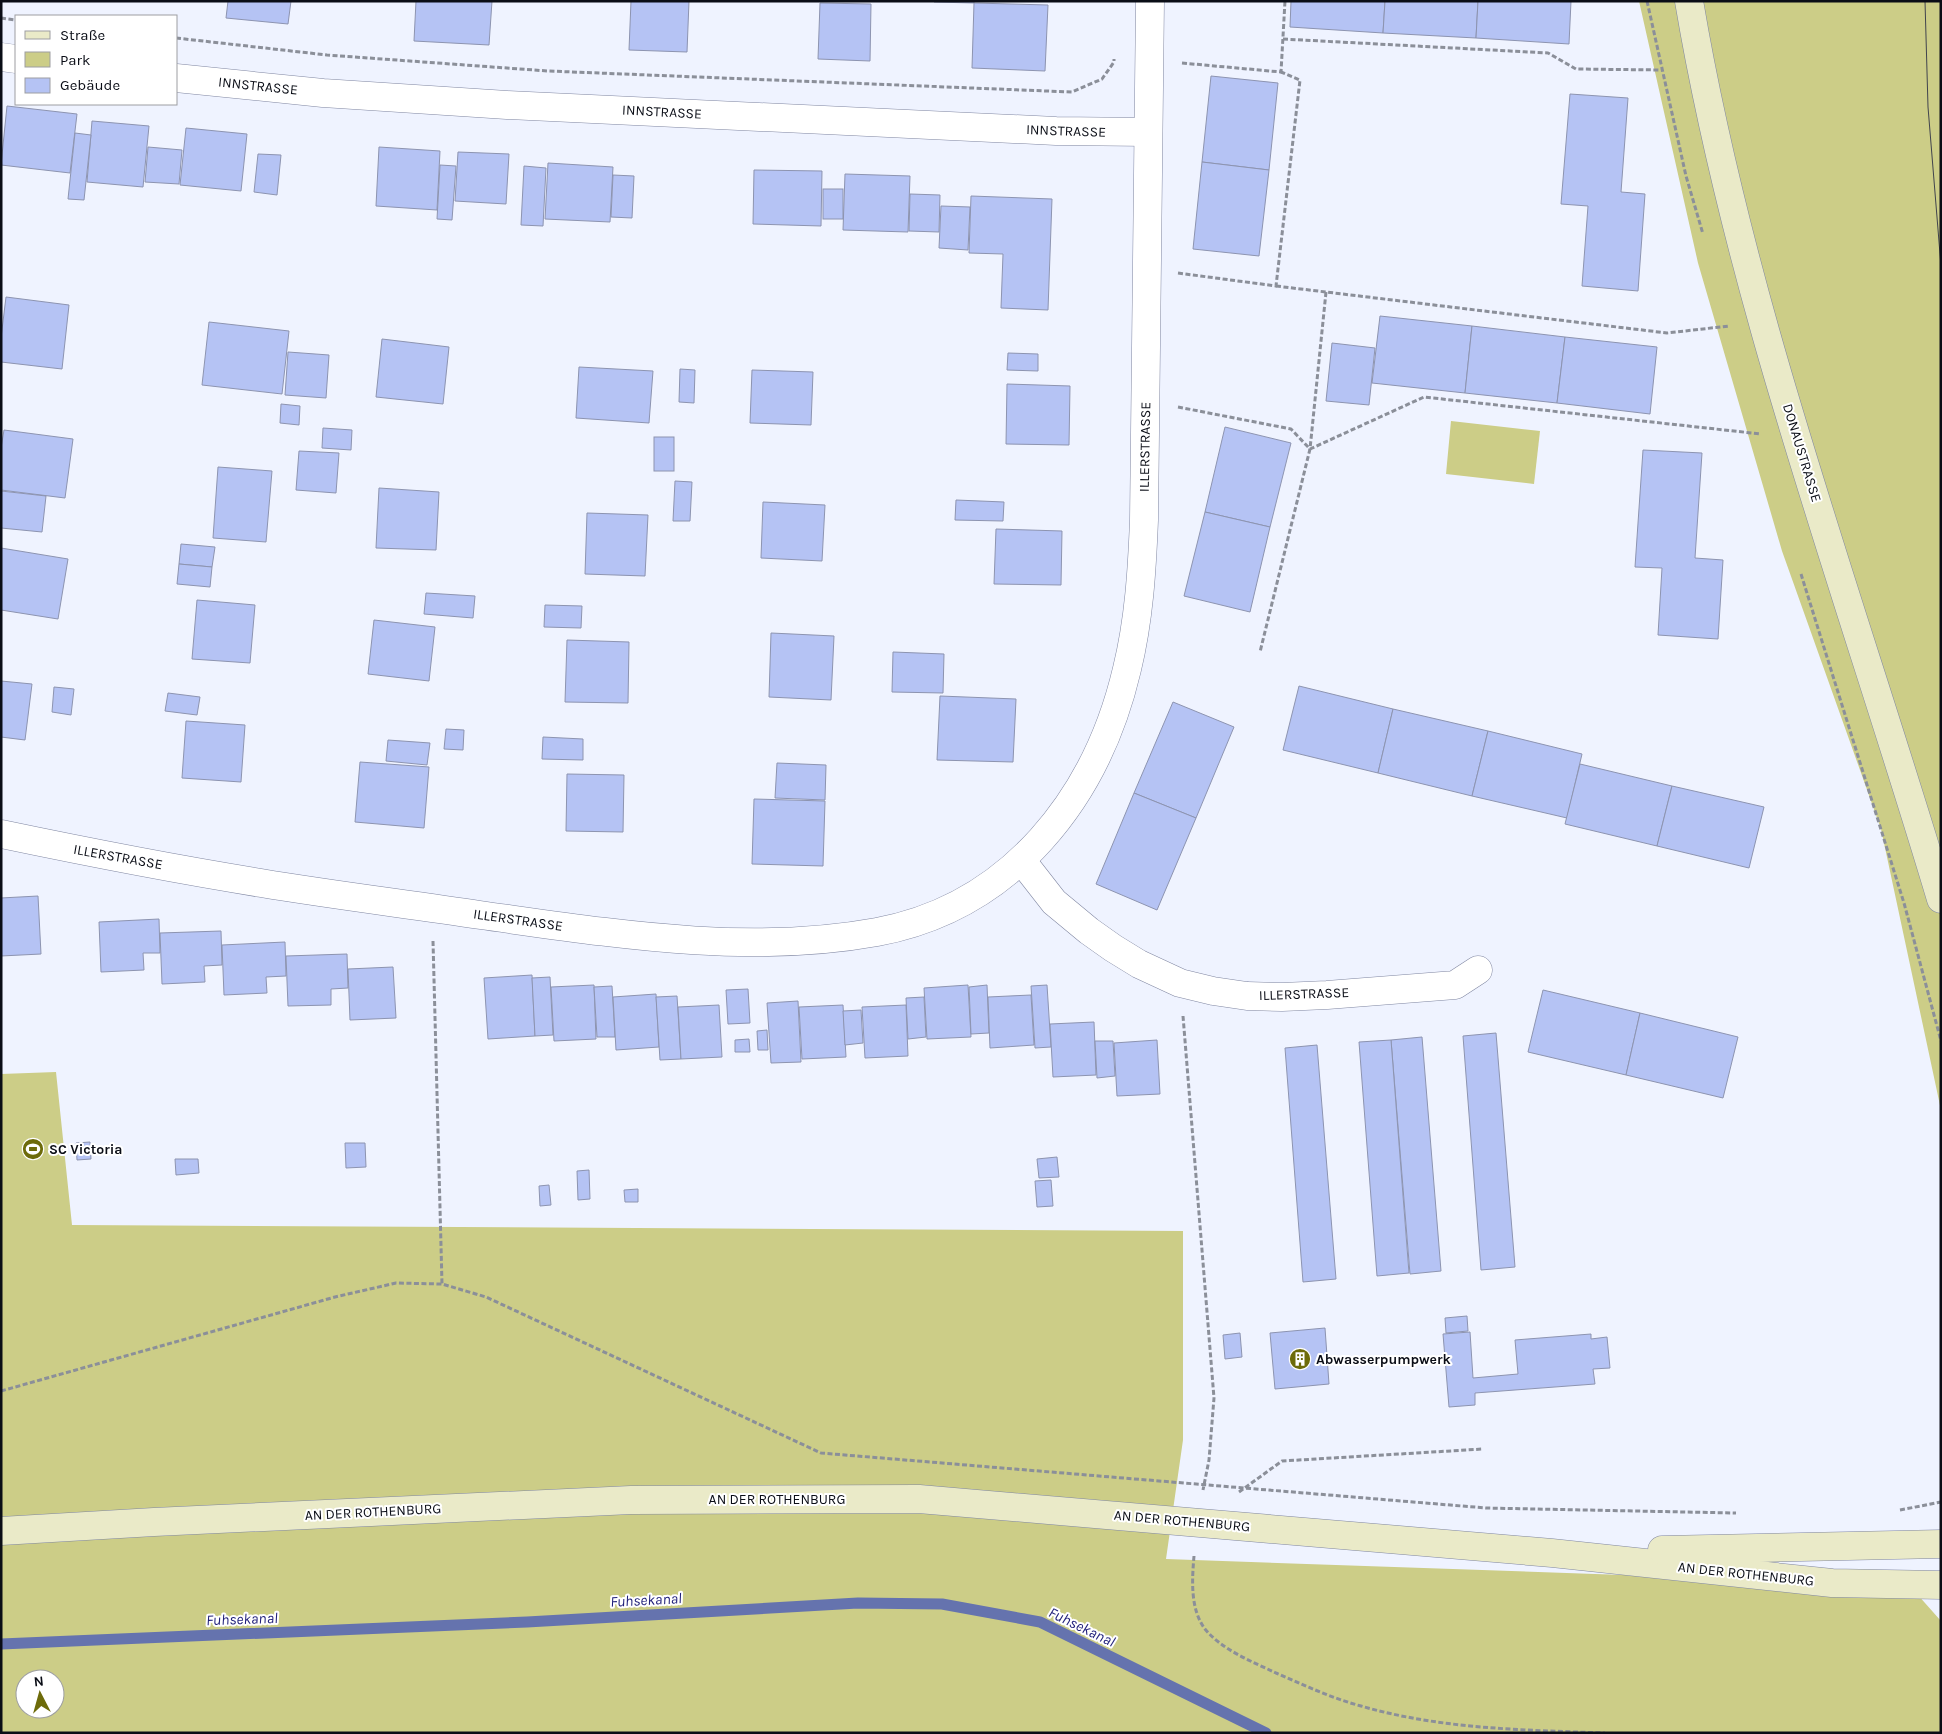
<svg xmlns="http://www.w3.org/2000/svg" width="1942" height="1734" font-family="Karla,sans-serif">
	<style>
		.green { fill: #cccd87; fill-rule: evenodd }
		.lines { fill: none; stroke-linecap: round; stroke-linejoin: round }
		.stream { stroke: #6573ae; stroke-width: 11 }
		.building { fill: #b5c3f4; stroke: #8d94b0 }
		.street-casing { stroke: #8087a2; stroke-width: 29 }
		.secondary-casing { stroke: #8087a2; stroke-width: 29 }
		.path { stroke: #8b8f99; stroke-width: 3; stroke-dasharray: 5 2.5; stroke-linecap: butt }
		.street { stroke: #fff; stroke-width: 28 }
		.secondary { stroke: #eaeac8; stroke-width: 28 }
		.tram { stroke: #40434d; stroke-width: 1 }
		.labels { text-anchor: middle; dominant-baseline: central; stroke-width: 4; stroke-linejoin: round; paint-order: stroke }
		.street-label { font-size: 14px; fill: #0a0d16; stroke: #fff }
		.poi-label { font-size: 14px; font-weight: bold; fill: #0a0d16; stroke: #fff; text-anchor: start }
		.water-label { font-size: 15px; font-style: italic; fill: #1d1d78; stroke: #fff }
	</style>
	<rect width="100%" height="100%" fill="#eff3ff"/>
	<!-- green -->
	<g class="green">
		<polygon points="1639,1 1941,1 1941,1110 1881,829 1782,551 1698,263"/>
		<polygon points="1451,421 1540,431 1534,484 1446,474"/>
		<path d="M56,1072L72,1225L1183,1231V1440L1166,1559L1909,1585L1941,1621V1733H1V1074ZM25,1679H55V1709H25Z"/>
	</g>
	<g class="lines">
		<!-- stream -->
		<polyline class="stream" points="1,1644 527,1622 858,1603 942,1604 1040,1622 1266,1733"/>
	</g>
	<!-- building -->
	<g class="building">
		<polygon points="228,1 291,1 288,24 226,18"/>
		<polygon points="416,1 492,1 489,45 414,41"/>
		<polygon points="631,1 689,1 687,52 629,50"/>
		<polygon points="934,1 974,1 974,3 934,2"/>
		<polygon points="1291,1 1385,1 1383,33 1290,27"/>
		<polygon points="1385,1 1478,1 1476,38 1383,33"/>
		<polygon points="1478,1 1571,1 1569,44 1476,38"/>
		<polygon points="820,3 871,4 870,61 818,59"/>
		<polygon points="974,3 1048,5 1045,71 972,68"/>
		<polygon points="1211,76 1278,83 1269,170 1202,162"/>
		<polygon points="1570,94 1628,98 1621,192 1645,194 1638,291 1582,286 1588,206 1561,204"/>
		<polygon points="7,106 77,114 70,173 1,165"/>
		<polygon points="92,121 149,126 143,187 87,182"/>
		<polygon points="186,128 247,134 241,191 180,185"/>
		<polygon points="75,133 91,135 84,200 68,199"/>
		<polygon points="148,147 182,150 179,184 145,182"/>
		<polygon points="379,147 440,151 437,210 376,206"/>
		<polygon points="458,152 509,154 506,204 455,201"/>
		<polygon points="258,154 281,155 277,195 254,192"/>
		<polygon points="1202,162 1269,170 1259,256 1193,249"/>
		<polygon points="548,163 613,167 610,222 545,219"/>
		<polygon points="440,165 456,166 452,220 437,219"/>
		<polygon points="524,166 546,168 543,226 521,225"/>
		<polygon points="754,170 822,171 821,226 753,224"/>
		<polygon points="845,174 910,176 908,232 843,230"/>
		<polygon points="613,175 634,176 632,218 611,217"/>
		<rect x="823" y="189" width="20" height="30"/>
		<polygon points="910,194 940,195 939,232 909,231"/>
		<polygon points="971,196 1052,199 1048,310 1001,308 1003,254 969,253"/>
		<polygon points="941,206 970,207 968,250 939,248"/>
		<polygon points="6,297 69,305 62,369 1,362 1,338"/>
		<polygon points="1380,316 1472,326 1465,393 1372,383"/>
		<polygon points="209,322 289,331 282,394 202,385"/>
		<polygon points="1472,326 1565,337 1557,403 1465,393"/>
		<polygon points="1565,337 1657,347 1650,414 1557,403"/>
		<polygon points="382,339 449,347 443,404 376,397"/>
		<polygon points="1332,343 1375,348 1369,405 1326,401"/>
		<polygon points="288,352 329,355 326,398 285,395"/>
		<polygon points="1008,353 1038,354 1038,371 1007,370"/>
		<polygon points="579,367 653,371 649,423 576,418"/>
		<polygon points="680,369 695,370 694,403 679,402"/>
		<polygon points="752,370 813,372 811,425 750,423"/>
		<polygon points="1007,384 1070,386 1069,445 1006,444"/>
		<polygon points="281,404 300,406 299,425 280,423"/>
		<polygon points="1225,427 1291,443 1270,527 1205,512"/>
		<polygon points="323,428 352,430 351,450 322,448"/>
		<polygon points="4,430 73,439 65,498 1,490 1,448"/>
		<rect x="654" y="437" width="20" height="34"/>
		<polygon points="1643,450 1702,453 1695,558 1723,560 1718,639 1658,635 1662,568 1635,567"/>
		<polygon points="299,451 339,453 336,493 296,490"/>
		<polygon points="218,467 272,471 266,542 213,538"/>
		<polygon points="675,481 692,482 690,521 673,521"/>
		<polygon points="379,488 439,492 436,550 376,548"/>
		<polygon points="1,491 46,496 42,532 1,528"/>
		<polygon points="956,500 1004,502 1003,521 955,520"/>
		<polygon points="763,502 825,505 822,561 761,558"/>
		<polygon points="1205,512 1270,527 1250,612 1184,596"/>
		<polygon points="587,513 648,515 645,576 585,574"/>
		<polygon points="996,529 1062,531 1061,585 994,584"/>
		<polygon points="181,544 215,547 212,567 179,564"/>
		<polygon points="1,548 68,559 58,619 1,610"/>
		<polygon points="179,564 212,567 210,587 177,584"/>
		<polygon points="426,593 475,596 473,618 424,614"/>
		<polygon points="197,600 255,605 250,663 192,659"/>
		<polygon points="545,605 582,606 581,628 544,627"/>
		<polygon points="374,620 435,627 429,681 368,674"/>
		<polygon points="771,633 834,636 831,700 769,697"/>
		<polygon points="567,640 629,642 628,703 565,702"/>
		<polygon points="893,652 944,654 943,693 892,692"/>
		<polygon points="1,681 32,684 25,740 1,737"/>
		<polygon points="1299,686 1393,709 1378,773 1283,750"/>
		<polygon points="54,687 74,689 71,715 52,712"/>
		<polygon points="168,693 200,697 197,715 165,711"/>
		<polygon points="940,696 1016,699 1013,762 937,760"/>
		<polygon points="1173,702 1234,727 1196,818 1134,793"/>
		<polygon points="1393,709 1488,731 1472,796 1378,773"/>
		<polygon points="186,721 245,725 241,782 182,778"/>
		<polygon points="446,729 464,730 463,750 444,749"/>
		<polygon points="1488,731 1582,754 1567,818 1472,796"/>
		<polygon points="543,737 583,739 583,760 542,759"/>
		<polygon points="388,740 430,743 427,765 386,761"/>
		<polygon points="360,762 429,767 424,828 355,822"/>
		<polygon points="777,763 826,765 825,800 775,798"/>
		<polygon points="1580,764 1672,786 1657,846 1565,824"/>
		<polygon points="567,774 624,775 623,832 566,831"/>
		<polygon points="1672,786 1764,807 1749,868 1657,846"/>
		<polygon points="1134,793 1196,818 1157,910 1096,884"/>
		<polygon points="754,799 825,801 823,866 752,864"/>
		<polygon points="38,896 41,954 1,956 1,898"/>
		<polygon points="159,919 160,953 143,953 144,970 101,972 99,922"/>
		<polygon points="221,931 222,965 204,966 205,982 162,984 160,933"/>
		<polygon points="285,942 286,976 266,977 267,993 224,995 222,945"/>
		<polygon points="347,954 348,988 331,989 331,1005 288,1006 286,956"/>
		<polygon points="393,967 396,1018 350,1020 348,969"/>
		<polygon points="532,975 535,1036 488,1039 484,978"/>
		<polygon points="550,977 553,1035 535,1036 532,978"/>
		<polygon points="594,985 596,1039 554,1041 551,987"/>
		<polygon points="968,985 971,1037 927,1039 924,988"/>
		<polygon points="987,985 989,1033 971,1034 969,987"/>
		<polygon points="1047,985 1051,1047 1035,1048 1031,986"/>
		<polygon points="612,986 615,1037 597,1037 594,987"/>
		<polygon points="748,989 750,1023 728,1024 726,990"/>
		<polygon points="1543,990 1640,1013 1626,1075 1528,1052"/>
		<polygon points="656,994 659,1047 616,1050 613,997"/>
		<polygon points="1031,995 1034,1045 990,1048 988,997"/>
		<polygon points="677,996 681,1059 660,1060 656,997"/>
		<polygon points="924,997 926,1037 908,1039 906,998"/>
		<polygon points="798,1001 801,1062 771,1063 767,1003"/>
		<polygon points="719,1005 722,1057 681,1059 678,1007"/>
		<polygon points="843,1005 846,1057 802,1059 799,1007"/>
		<polygon points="906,1005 908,1056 865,1058 862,1007"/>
		<polygon points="861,1010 863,1043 845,1045 843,1011"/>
		<polygon points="1640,1013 1738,1037 1723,1098 1626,1075"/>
		<polygon points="1094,1022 1096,1075 1053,1077 1050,1024"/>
		<polygon points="767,1030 768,1050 758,1050 757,1031"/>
		<polygon points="1496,1033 1515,1267 1481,1270 1463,1036"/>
		<polygon points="1422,1037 1441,1271 1410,1274 1391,1040"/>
		<polygon points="749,1039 750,1052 735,1052 735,1040"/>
		<polygon points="1157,1040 1160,1094 1117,1096 1114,1043"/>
		<polygon points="1391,1040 1409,1273 1377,1276 1359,1042"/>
		<polygon points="1095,1041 1113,1041 1115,1076 1097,1078"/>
		<polygon points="1317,1045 1336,1279 1303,1282 1285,1048"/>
		<polygon points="90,1142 91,1159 77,1160 76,1143"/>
		<polygon points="345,1143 365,1143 366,1167 346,1168"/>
		<polygon points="1057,1157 1059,1177 1039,1178 1037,1159"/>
		<polygon points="175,1159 198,1159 199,1173 176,1175"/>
		<polygon points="589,1170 590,1199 578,1200 577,1171"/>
		<polygon points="1051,1180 1053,1206 1037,1207 1035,1181"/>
		<polygon points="549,1185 551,1205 540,1206 539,1186"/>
		<polygon points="638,1189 638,1202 625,1202 624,1190"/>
		<polygon points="1467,1316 1468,1331 1446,1333 1445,1318"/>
		<polygon points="1325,1328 1329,1384 1275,1389 1270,1333"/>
		<polygon points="1470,1332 1473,1378 1518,1374 1515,1340 1591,1334 1591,1339 1607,1337 1610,1368 1593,1369 1595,1384 1475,1393 1475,1405 1449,1407 1443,1334"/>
		<polygon points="1240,1333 1242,1357 1225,1359 1223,1335"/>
	</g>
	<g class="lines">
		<!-- street casing -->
		<g class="street-casing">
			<g id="street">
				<polyline points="1,57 16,59"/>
				<polyline points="176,78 323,93 507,105 1056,131 1148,132"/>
				<path d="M1,834C87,852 174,869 261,883C333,895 407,904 480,915C610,933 746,956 877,932C1012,907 1097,797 1127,669C1139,620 1142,570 1144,520L1150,1"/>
				<polyline points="1022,861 1054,902 1089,931 1113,948 1139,964 1180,983 1213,991 1247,996 1282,997 1327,995 1455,985 1478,970"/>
			</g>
		</g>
		<!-- secondary casing -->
		<g class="secondary-casing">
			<g id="secondary">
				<path d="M1689,1C1741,308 1852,601 1941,899"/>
				<polyline points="1,1531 154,1522 631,1500 919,1499 1552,1553 1832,1583 1941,1585"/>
				<polyline points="1662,1550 1941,1544"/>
			</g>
		</g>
		<!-- path -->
		<g class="path">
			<polyline points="1647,1 1686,176 1703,234"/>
			<polyline points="1,18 16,20"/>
			<polyline points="176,38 327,55 548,71 1072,92 1102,79 1114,62 1114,59"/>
			<polyline points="1283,39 1548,53 1576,69 1662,70"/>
			<polyline points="1182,63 1281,72 1285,1"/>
			<polyline points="1178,273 1276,286 1300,80 1281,72"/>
			<polyline points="1276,286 1667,333 1729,326"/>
			<polyline points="1326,292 1310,449 1424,397 1761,434"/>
			<polyline points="1178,407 1291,429 1310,449 1260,652"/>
			<polyline points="1801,574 1904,903 1941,1041"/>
			<polyline points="433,941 442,1284"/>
			<polyline points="1183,1016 1214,1398 1209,1460 1203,1490"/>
			<polyline points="1,1391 335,1297 396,1283 442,1284 486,1297 821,1453 1486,1508 1736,1513"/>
			<polyline points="1239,1492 1282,1461 1483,1449"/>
			<polyline points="1900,1510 1941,1502"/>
			<path d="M1194,1556C1192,1580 1190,1609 1205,1629C1222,1650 1253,1662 1276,1673C1304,1685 1331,1698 1361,1706C1440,1729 1522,1730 1605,1733"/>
		</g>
		<!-- street -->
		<use href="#street" class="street"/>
		<!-- secondary -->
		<use href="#secondary" class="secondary"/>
		<!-- tram -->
		<polyline class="tram" points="1925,1 1928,107 1941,266"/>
	</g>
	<!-- icons -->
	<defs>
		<g id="stadium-disc" transform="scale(1.125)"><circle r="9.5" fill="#6d6b0a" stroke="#fff"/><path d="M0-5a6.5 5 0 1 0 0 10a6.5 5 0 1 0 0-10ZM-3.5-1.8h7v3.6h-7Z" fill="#fff"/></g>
		<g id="building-disc" transform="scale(1.125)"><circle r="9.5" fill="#6d6b0a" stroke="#fff"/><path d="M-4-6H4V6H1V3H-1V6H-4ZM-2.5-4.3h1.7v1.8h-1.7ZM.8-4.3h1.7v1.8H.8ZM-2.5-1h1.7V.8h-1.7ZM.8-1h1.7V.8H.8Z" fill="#fff"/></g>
	</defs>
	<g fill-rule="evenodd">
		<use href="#stadium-disc" x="33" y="1149"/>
		<use href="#building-disc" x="1300" y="1359"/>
	</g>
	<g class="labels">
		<!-- street labels -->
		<g class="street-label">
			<text transform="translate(258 86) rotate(6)">INNSTRASSE</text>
			<text transform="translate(662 112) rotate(3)">INNSTRASSE</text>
			<text transform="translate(1066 131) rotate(2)">INNSTRASSE</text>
			<text transform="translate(1145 447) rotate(-89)">ILLERSTRASSE</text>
			<text transform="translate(1802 453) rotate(73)">DONAUSTRASSE</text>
			<text transform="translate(118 857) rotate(10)">ILLERSTRASSE</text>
			<text transform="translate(518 920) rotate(8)">ILLERSTRASSE</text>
			<text transform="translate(1304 994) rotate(-2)">ILLERSTRASSE</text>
			<text x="777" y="1499">AN DER ROTHENBURG</text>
			<text transform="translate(373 1512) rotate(-3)">AN DER ROTHENBURG</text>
			<text transform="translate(1182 1521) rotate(5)">AN DER ROTHENBURG</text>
			<text transform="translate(1746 1574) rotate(6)">AN DER ROTHENBURG</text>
		</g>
		<!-- poi labels -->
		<g class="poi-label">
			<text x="49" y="1149">SC Victoria</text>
			<text x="1316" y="1359">Abwasserpumpwerk</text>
		</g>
		<!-- water labels -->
		<g class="water-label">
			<text transform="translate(646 1600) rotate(-3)">Fuhsekanal</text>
			<text transform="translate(242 1619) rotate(-2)">Fuhsekanal</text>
			<text transform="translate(1082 1627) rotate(26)">Fuhsekanal</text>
		</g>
	</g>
	<!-- border -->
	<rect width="1942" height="1734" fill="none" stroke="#0a0d16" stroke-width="5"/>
	<!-- legend -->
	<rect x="15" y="15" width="162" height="90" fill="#ffffff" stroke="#9d9ea2"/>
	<rect x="25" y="31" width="25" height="8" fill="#eaeac8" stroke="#9d9ea2"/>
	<text x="60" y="40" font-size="15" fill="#0a0d16">Straße</text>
	<rect x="25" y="52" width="25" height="15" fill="#cccd87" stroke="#9d9ea2"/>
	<text x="60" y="65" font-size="15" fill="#0a0d16">Park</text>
	<rect x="25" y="78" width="25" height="15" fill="#b5c3f4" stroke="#9d9ea2"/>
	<text x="60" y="90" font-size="15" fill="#0a0d16">Gebäude</text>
	<!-- north arrow -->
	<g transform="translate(40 1694) rotate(354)"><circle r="24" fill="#ffffff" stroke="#9d9ea2"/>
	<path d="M0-4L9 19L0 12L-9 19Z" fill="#6d6b0a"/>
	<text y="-8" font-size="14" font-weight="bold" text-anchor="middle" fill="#0a0d16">N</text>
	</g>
</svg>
